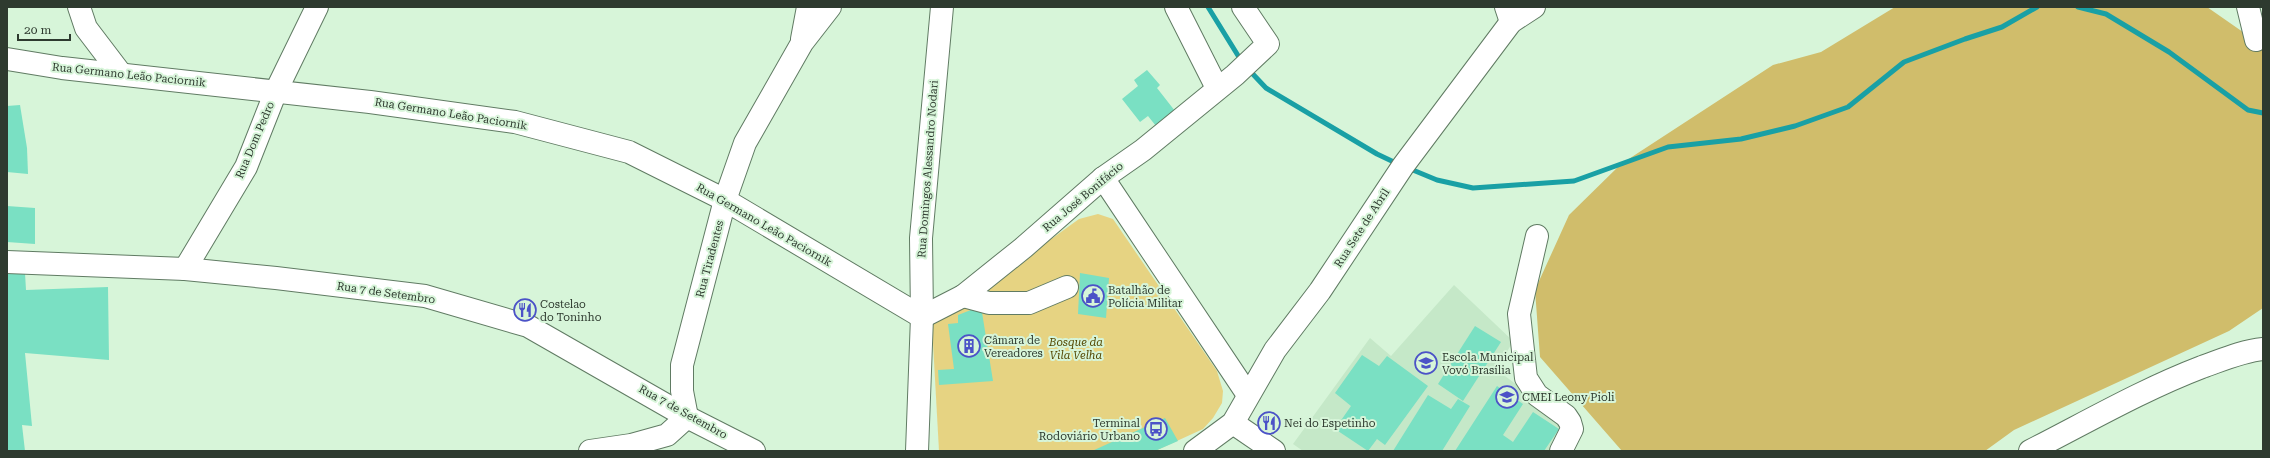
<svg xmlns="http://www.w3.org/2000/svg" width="2270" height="458" font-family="'Roboto Serif',serif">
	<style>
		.built { fill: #c5e8c8 }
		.green { fill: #e6d382 }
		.forest { fill: #d0bd6b }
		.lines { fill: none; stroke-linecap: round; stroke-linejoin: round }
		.stream { stroke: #19a0a5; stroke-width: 5 }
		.building { fill: #7ae0c3 }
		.minor-casing { stroke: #607b63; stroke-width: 24 }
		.major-casing { stroke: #607b63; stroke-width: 24 }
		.minor { stroke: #fff; stroke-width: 22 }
		.major { stroke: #fff; stroke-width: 22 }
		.labels { text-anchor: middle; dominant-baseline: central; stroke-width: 4; stroke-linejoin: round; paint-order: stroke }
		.street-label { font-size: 11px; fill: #2e3a2f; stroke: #d7f5d9 }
		.poi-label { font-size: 11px; fill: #2e3a2f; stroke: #d7f5d9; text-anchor: start }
		.park-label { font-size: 11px; font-style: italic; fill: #554803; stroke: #d7f5d9 }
	</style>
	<rect width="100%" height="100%" fill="#d7f5d9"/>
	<!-- built -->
	<polygon class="built" points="1454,285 1513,341 1497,370 1569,424 1553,451 1303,451 1293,444 1370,338 1391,356"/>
	<!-- green -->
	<polygon class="green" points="1098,214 1113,219 1217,371 1223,391 1222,403 1213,418 1203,429 1155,451 939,451 932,325 1079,219"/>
	<!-- forest -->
	<polygon class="forest" points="1895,7 2207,7 2263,46 2263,308 2229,331 2014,430 1985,451 1622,451 1540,357 1535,290 1569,215 1621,164 1773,65 1821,52"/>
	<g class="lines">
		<!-- stream -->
		<g class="stream">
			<polyline points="1208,7 1242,62"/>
			<polyline points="2078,7 2106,14 2169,52 2248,110 2263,113"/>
			<polyline points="1249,70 1266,88 1377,154 1398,164"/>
			<polyline points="1408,168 1437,180 1473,188 1574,181 1668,147 1741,139 1795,126 1848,107 1904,62 1965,39 2002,27 2037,7"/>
		</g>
	</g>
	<!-- building -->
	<g class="building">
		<polygon points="1147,70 1160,85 1157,88 1175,111 1156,126 1148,116 1140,122 1122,99 1138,86 1134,80"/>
		<polygon points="20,105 27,148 28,174 7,172 7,106"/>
		<polygon points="7,206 35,208 35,244 7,242"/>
		<polygon points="7,272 25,273 26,290 108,287 109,360 25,353 32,426 22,425 25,451 7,451"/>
		<polygon points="1080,273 1109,278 1106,318 1078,314"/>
		<polygon points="981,306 993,381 939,385 938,370 954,369 948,324 958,323 958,315"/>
		<polygon points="1475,326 1501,342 1463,401 1438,384"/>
		<polygon points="1362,355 1379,366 1387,356 1428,386 1385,445 1377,439 1368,451 1335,429 1351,406 1335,393"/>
		<polygon points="1497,386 1523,404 1503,435 1513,442 1533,412 1559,429 1544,451 1455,451"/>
		<polygon points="1428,395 1451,409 1458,399 1470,406 1442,451 1393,451"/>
		<polygon points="1165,418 1178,441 1155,451 1092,451"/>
	</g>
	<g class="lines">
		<!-- minor casing -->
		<g class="minor-casing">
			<g id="minor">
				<polyline points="79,7 86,28 121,74"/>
				<polyline points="1176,7 1217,88"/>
				<polyline points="1506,7 1511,22"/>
				<polyline points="2248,7 2256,40"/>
				<polyline points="802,39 808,7"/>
				<polyline points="7,59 62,68 370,102 515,122 629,152 725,200 922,317"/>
				<polyline points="1103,178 1248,395"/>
				<polyline points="1537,236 1519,314 1526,378 1537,395 1566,416 1570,422 1572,429 1561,451"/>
				<polyline points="7,262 185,269 276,278 425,296 528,326 687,417 754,451"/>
				<polyline points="185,269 246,167 276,91 317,7"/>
				<polyline points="963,296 989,303 1029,303 1067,287"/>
				<polyline points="922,317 963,296 1023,248 1103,178 1143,150 1235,75 1268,44 1243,7"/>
				<polyline points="687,417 682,391 682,365 725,200 745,143 802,43 830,7"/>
				<polyline points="1233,423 1274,451"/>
				<polyline points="590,451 631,445 667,435 687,417"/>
				<polyline points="917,451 922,317 921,238 942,7"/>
				<path d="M2030,451C2087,422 2142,390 2202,367C2222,360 2242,351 2263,349"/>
			</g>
		</g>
		<!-- major casing -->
		<g class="major-casing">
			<polyline id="major" points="1195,451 1233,423 1275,350 1320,291 1403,166 1511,22 1534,7"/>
		</g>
		<!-- minor -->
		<use href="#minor" class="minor"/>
		<!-- major -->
		<use href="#major" class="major"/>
	</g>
	<!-- icons -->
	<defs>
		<g id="civic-ring" transform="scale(1.15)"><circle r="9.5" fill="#d7f5d9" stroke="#4b52c7" stroke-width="1.5"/><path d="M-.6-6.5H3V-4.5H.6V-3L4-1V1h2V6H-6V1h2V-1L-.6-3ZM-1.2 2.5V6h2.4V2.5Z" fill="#4b52c7"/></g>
		<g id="restaurant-ring" transform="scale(1.15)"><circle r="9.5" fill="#d7f5d9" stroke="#4b52c7" stroke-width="1.5"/><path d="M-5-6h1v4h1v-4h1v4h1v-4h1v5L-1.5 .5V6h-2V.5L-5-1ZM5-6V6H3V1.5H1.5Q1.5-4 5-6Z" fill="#4b52c7"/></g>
		<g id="building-ring" transform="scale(1.15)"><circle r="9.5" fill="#d7f5d9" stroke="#4b52c7" stroke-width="1.5"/><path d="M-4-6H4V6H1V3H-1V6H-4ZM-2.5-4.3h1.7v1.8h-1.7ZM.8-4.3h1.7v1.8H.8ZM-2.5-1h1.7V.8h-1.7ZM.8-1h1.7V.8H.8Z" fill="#4b52c7"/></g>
		<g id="school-ring" transform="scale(1.15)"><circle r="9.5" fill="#d7f5d9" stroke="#4b52c7" stroke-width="1.5"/><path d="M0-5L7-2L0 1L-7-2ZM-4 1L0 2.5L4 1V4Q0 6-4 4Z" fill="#4b52c7"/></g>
		<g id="bus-ring" transform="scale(1.15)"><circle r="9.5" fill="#d7f5d9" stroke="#4b52c7" stroke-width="1.5"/><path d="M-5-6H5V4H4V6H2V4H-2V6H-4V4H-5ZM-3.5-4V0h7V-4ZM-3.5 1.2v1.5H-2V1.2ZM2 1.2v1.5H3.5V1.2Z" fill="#4b52c7"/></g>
	</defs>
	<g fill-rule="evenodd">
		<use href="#civic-ring" x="1093" y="296"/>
		<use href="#restaurant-ring" x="525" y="310"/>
		<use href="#building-ring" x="969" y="346"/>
		<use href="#school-ring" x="1426" y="363"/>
		<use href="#school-ring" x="1507" y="397"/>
		<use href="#restaurant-ring" x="1269" y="423"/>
		<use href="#bus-ring" x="1156" y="429"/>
	</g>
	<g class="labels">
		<!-- street labels -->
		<g class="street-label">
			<text transform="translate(129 75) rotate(6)">Rua Germano Leão Paciornik</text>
			<text transform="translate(451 114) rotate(9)">Rua Germano Leão Paciornik</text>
			<text transform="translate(255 140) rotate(-67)">Rua Dom Pedro</text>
			<text transform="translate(928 169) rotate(-86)">Rua Domingos Alessandro Nodari</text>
			<text transform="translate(1083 197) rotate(-40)">Rua José Bonifácio</text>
			<text transform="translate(764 225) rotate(30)">Rua Germano Leão Paciornik</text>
			<text transform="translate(1362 228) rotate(-57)">Rua Sete de Abril</text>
			<text transform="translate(710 259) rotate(-75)">Rua Tiradentes</text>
			<text transform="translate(386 293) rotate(8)">Rua 7 de Setembro</text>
			<text transform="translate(683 412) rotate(29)">Rua 7 de Setembro</text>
		</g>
		<!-- poi labels -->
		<g class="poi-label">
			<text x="1108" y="290">Batalhão de<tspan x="1108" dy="13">Polícia Militar</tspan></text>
			<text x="540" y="304">Costelao<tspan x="540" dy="13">do Toninho</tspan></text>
			<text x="984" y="340">Câmara de<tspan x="984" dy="13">Vereadores</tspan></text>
			<text x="1442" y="357">Escola Municipal<tspan x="1442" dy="13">Vovó Brasília</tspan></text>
			<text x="1522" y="397">CMEI Leony Pioli</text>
			<text x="1140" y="423" text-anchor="end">Terminal<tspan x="1140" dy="13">Rodoviário Urbano</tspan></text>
			<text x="1284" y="423">Nei do Espetinho</text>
		</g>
		<!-- park labels -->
		<g class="park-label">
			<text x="1076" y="342">Bosque da<tspan x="1076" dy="13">Vila Velha</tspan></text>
		</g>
	</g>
	<!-- border -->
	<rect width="2270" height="458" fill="none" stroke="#2e3a2f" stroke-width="16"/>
	<!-- scale -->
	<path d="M18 34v6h52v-6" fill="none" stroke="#2e3a2f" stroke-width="2"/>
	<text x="24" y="34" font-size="12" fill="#2e3a2f" stroke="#d7f5d9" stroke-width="3" paint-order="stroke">20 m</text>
</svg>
